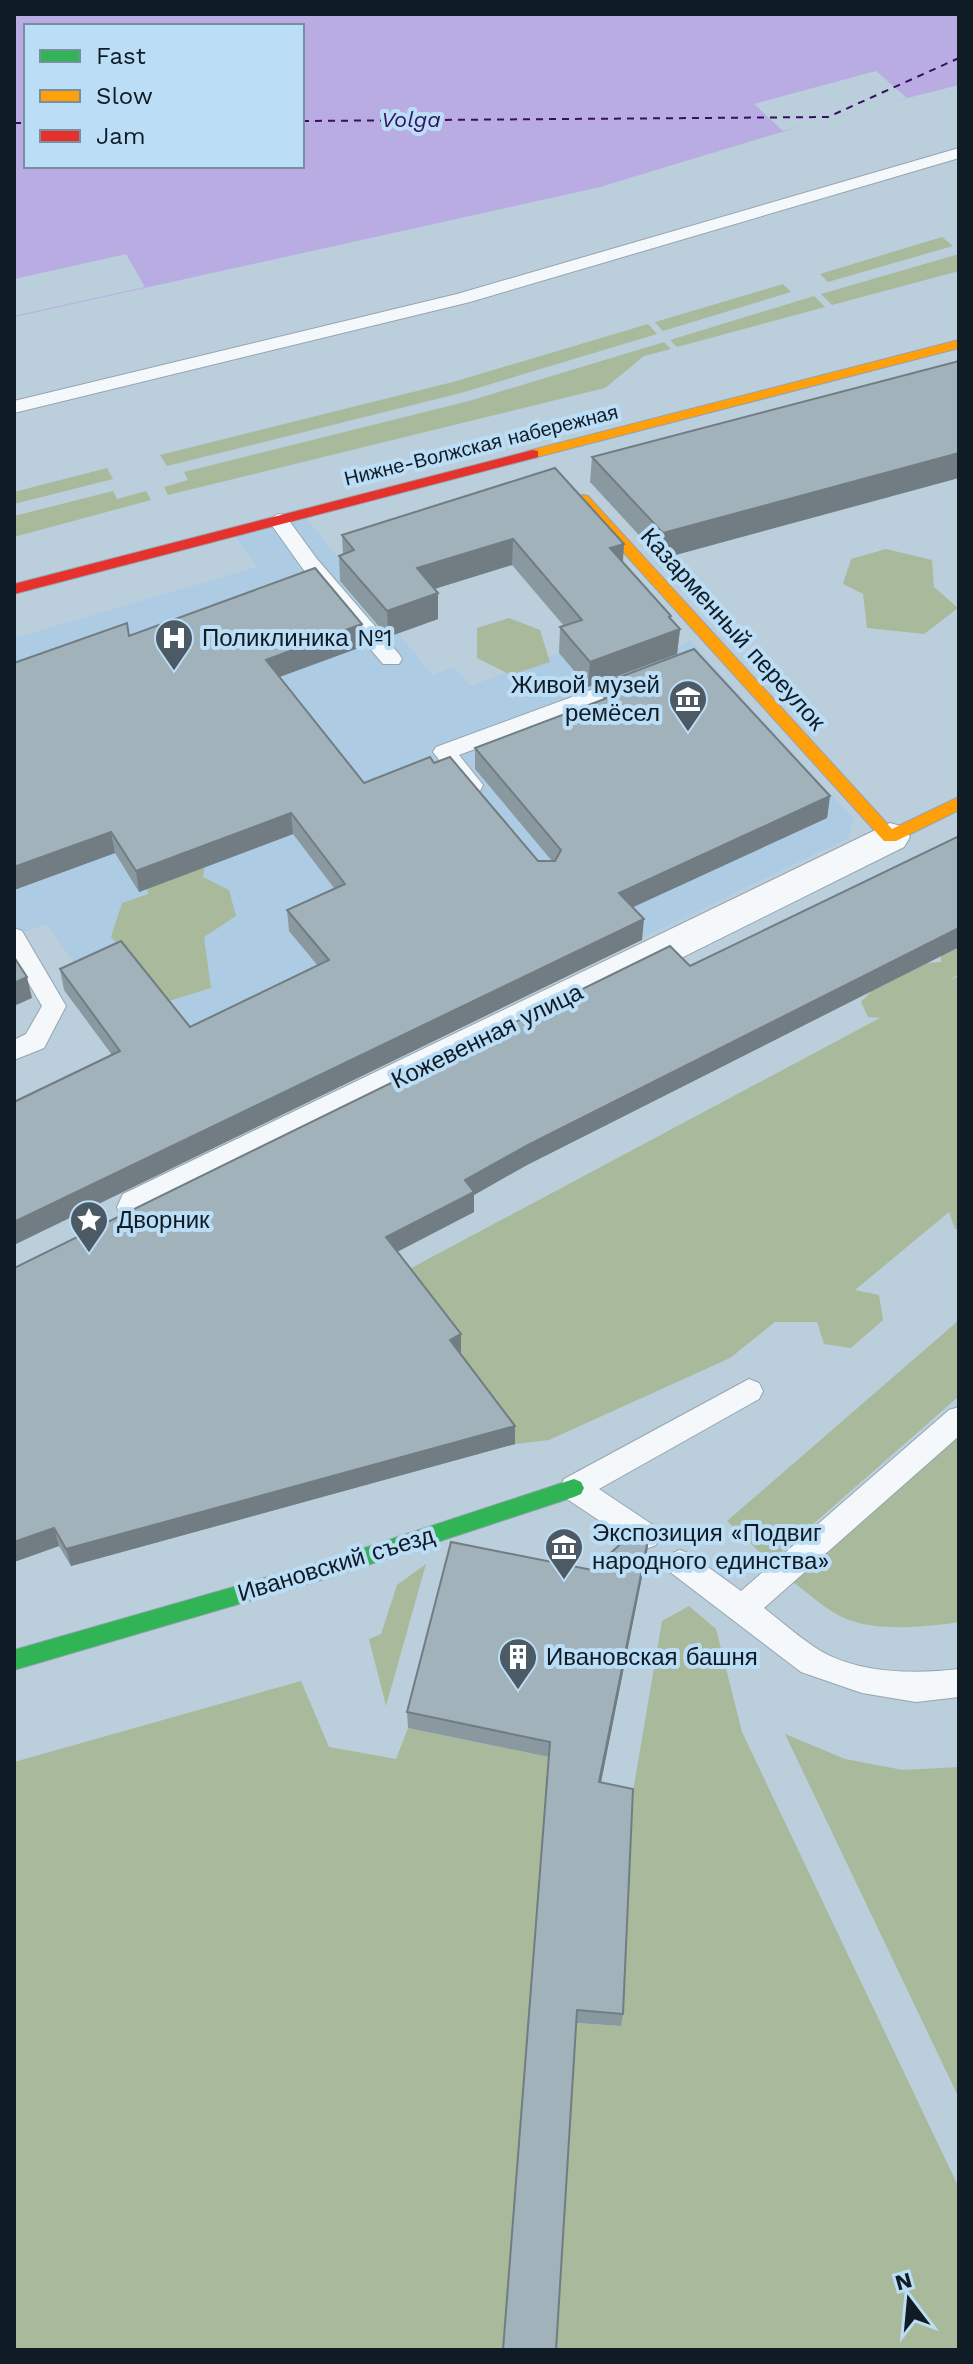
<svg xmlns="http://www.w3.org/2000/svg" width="973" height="2364" font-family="'Work Sans',sans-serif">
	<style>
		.built { fill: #adcce3 }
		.green { fill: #a8ba9b }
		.water { fill: #b8ace2; fill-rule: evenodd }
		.pier { fill: #bbcedc }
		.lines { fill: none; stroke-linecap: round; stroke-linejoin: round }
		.ferry { stroke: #370e61; stroke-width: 2; stroke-dasharray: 7 6; stroke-linecap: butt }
		.lane-casing { stroke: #96a4af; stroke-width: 2 }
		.street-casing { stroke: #96a4af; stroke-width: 2 }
		.fast-casing { stroke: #96a4af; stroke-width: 2 }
		.slow-casing { stroke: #96a4af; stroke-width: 2 }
		.jam-casing { stroke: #96a4af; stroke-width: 2 }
		.lane { fill: #f5f8fa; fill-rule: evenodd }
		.street { fill: #f5f8fa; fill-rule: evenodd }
		.fast { fill: #30b455; fill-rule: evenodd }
		.slow { fill: #ff9f0a; fill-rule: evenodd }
		.jam { fill: #e5322d; fill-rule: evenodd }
		.wall { fill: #8a99a0 }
		.shaded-wall { fill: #717d82 }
		.building { fill: #a1b2ba; stroke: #717d82; stroke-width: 2 }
		.labels { text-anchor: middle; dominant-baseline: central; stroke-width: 8; stroke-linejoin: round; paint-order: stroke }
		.far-street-label { font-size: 20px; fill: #0f1c25; stroke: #bbddf6 }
		.far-water-label { font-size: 22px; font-style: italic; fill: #370e61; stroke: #bbddf6 }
		.street-label { font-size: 24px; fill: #0f1c25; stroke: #bbddf6 }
		.poi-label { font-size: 24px; fill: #0f1c25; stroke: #bbddf6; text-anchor: start }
	</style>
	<rect width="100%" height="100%" fill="#bbcedc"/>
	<!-- built -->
	<polygon class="built" points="304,515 432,675 454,667 470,686 559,653 578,675 675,649 688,642 685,635 854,819 848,838 255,1126 86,980 47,924 14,936 14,638 257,567 233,533"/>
	<!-- green -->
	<g class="green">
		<polygon points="942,237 953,246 828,282 820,274"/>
		<polygon points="959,254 959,271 832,305 821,294"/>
		<polygon points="783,284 791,292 663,331 655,322"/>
		<polygon points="814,296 825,307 677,347 670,340"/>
		<polygon points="648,324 657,334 461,393 167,466 160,455 453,382"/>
		<polygon points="664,342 671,349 644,356 605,388 168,495 164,487 188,480 184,472 469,401"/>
		<polygon points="107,468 113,479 14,504 14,492"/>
		<polygon points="113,491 117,499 146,491 151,500 14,537 14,516"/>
		<polygon points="886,549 932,560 934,587 958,608 924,634 867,628 863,594 843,584 851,559"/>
		<polygon points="509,618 540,630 550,662 511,675 477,658 477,628"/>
		<polygon points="207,856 203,877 229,890 236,916 204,937 211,988 169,1001 111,937 122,903 148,894 142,863"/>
		<polygon points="959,933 959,974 950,980 959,976 959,1229 955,1229 949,1212 855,1290 879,1295 883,1320 851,1348 824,1344 817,1322 775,1322 730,1358 549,1440 515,1444 450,1359 400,1274 880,1018 868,1017 861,1002 896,965 941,962 940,942"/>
		<polygon points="959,1320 959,1396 770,1562 727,1521"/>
		<path d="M959,1436V1622C925,1627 872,1633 840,1616C823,1607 808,1593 793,1582Z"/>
		<polygon points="426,1564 386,1706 369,1639 381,1634 397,1585"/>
		<polygon points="689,1606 716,1629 742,1732 959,2188 959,2350 556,2350 576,2023 620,2026 631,1803 662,1621"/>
		<polygon points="301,1681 329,1747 396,1759 408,1728 549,1757 504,2350 14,2350 14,1762"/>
		<polygon points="785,1734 845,1759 903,1770 959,1767 959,2098"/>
	</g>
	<!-- water -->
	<path class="water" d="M14,14H959V85L828,118L600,187L14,317ZM26,26H302V166H26Z"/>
	<!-- pier -->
	<g class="pier">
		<polygon points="876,71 907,98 783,131 754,104"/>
		<polygon points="126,254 145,287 14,316 14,279"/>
	</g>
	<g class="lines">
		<!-- ferry -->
		<g class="ferry">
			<polyline points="302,121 828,117 959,58"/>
			<polyline points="14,123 26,123"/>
		</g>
		<!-- lane casing -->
		<g class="lane-casing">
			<g id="lane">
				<polygon points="959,148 959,158 470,302 14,413 14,401 457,294"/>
				<polygon points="278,514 285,515 317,559 399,654 402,659 399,664 383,664 303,569 268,520"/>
				<polygon points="637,673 645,675 648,680 645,685 459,755 483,785 480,791 464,791 433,752 436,747"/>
				<polygon points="14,928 22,931 66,1006 44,1048 14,1060 14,1040 26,1034 42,1006 14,958"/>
				<polygon points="749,1379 759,1383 763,1391 759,1399 599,1489 656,1527 660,1536 656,1545 646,1549 636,1545 564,1497 560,1488 564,1479"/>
				<path d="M959,1407V1436L764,1608C782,1622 800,1638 819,1650C859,1674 915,1674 959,1669V1697L916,1702L862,1693L801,1672L670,1572L665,1563L670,1554L680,1550L690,1554L741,1591L949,1410Z"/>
			</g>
		</g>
		<!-- street casing -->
		<g class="street-casing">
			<polygon id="street" points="890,823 904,827 910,837 904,847 155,1220 139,1225 123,1220 117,1207 123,1194"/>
		</g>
		<!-- fast casing -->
		<g class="fast-casing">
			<polygon id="fast" points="574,1479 581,1482 584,1488 581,1494 574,1497 331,1577 14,1670 14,1650 331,1559"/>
		</g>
		<!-- slow casing -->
		<g class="slow-casing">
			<g id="slow">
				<polygon points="959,340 959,348 533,458 526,454 528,451"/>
				<polygon points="583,495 588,496 892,829 959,797 959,810 896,841 884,841 578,502 578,496"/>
			</g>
		</g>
		<!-- jam casing -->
		<g class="jam-casing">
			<polygon id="jam" points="533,450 538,451 538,457 14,594 14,584"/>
		</g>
		<!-- lane -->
		<use href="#lane" class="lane"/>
		<!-- street -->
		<use href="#street" class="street"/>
		<!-- fast -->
		<use href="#fast" class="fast"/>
		<!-- slow -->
		<use href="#slow" class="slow"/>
		<!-- jam -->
		<use href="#jam" class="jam"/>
	</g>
	<!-- wall -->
	<g class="wall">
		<polygon points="959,361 661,559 590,482 592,457"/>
		<polygon points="555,468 624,544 623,562 671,616 671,619 680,629 677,654 588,687 559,653 560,627 564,626 512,565 434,589 438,593 438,619 388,637 340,581 339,556 343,554 342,535"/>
		<polygon points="129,636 364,646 280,677 364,783 434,763 538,861 552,861 475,769 475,748 603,700 604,683 830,796 827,818 633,907 642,940 112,1055 64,990 60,969 190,1027 318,966 289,931 287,910 334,888 293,834 139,892 115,853 14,890 14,663"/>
		<polygon points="959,836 959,947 527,1165 474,1195 474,1212 397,1252 461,1353 515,1426 515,1444 71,1566 59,1546 14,1562 690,966"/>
		<polygon points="649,1535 647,1552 601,1782 623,2014 621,2026 577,2023 549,1757 408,1728 407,1712 592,1570"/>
	</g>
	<!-- shaded-wall -->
	<g class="shaded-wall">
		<polygon points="959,453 959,478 661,559 663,533"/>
		<polygon points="513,539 512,565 418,594 417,568"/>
		<polygon points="624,544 622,570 610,548"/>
		<polygon points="438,593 438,619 388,637 387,611"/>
		<polygon points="671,616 670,632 680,629 677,654 588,687 590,662"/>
		<polygon points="362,624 364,646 268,681 266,660"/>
		<polygon points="830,796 827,818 618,914 619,893"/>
		<polygon points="291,813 293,834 139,892 136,871"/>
		<polygon points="111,832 115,853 14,890 14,867"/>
		<polygon points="644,919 642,940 14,1245 14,1222"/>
		<polygon points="959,928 959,947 527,1165 474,1195 474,1212 387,1257 386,1237 465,1180 528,1145"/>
		<polygon points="27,977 32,998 14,1006 14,983"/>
		<polygon points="461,1334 461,1353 450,1340"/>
		<polygon points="515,1426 515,1444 71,1566 66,1549"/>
		<polygon points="54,1528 59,1546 14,1562 14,1542"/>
		<polygon points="649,1535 647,1552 598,1797 599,1782"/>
	</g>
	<!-- building -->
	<g class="building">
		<polygon points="959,361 959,453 663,533 592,457"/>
		<polygon points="555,468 624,544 610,548 671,616 669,617 680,629 590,662 560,627 582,620 513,539 417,568 438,593 387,611 339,556 354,550 342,535"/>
		<polygon points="315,568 362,624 266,660 364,783 430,757 434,763 450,757 538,861 555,861 561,850 475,748 615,695 604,683 694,649 830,796 619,893 644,919 14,1222 14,1102 120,1051 60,969 121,941 190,1027 329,960 287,910 345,884 291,813 136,871 111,832 14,867 14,663 127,623 129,636"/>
		<polygon points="959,836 959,928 528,1145 465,1180 474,1192 386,1237 461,1334 450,1340 515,1426 66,1549 54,1528 14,1542 14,1268 670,946 690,966"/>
		<polygon points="14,957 27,977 14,983"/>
		<polygon points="636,1530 649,1535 599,1782 633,1789 623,2014 577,2010 556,2350 503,2350 550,1742 407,1712 451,1542 592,1570"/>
	</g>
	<!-- icons -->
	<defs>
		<g id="hospital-pin" transform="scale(2)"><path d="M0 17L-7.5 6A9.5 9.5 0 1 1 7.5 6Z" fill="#4b5a65" stroke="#bbddf6"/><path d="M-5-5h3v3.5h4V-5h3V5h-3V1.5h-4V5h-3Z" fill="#fff"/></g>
		<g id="museum-pin" transform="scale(2)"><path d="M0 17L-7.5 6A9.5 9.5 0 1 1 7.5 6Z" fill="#4b5a65" stroke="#bbddf6"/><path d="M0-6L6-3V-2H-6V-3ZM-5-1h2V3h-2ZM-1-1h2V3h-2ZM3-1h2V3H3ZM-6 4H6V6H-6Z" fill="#fff"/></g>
		<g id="sight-pin" transform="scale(2)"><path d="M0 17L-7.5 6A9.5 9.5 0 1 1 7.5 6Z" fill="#4b5a65" stroke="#bbddf6"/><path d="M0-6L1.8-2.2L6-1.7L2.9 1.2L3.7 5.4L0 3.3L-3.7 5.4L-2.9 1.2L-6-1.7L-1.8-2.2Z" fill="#fff"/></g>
		<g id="building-pin" transform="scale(2)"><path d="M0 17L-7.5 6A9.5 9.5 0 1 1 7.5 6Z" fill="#4b5a65" stroke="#bbddf6"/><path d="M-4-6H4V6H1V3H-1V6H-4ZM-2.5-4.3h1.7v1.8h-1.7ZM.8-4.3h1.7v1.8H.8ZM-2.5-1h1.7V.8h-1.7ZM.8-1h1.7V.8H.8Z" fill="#fff"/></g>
	</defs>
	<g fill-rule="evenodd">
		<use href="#hospital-pin" x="174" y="638"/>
		<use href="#museum-pin" x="688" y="699"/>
		<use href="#sight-pin" x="89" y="1220"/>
		<use href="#museum-pin" x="564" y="1547"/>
		<use href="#building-pin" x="518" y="1657"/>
	</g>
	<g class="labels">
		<!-- far-street labels -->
		<g class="far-street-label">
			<text transform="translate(481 445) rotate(-14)">Нижне-Волжская набережная</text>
		</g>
		<!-- far-water labels -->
		<g class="far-water-label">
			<text x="411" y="119">Volga</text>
		</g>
		<!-- street labels -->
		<g class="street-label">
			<text transform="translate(733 629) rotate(48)">Казарменный переулок</text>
			<text transform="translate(487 1036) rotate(-26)">Кожевенная улица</text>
			<text transform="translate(336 1564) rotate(-17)">Ивановский съезд</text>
		</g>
		<!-- poi labels -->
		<g class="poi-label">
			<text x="202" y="638">Поликлиника №1</text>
			<text x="660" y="685" text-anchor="end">Живой музей<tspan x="660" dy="28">ремёсел</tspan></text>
			<text x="117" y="1220">Дворник</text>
			<text x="592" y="1533">Экспозиция «Подвиг<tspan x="592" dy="28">народного единства»</tspan></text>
			<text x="546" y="1657">Ивановская башня</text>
		</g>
	</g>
	<!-- border -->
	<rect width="973" height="2364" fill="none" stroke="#0f1c25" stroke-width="32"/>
	<!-- legend -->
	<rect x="24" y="24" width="280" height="144" fill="#bbddf6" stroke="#7690a2" stroke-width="2"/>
	<rect x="40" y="50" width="40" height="12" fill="#30b455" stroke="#7690a2" stroke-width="2"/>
	<text x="96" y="64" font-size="24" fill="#0f1c25">Fast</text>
	<rect x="40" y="90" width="40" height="12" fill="#ff9f0a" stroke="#7690a2" stroke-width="2"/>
	<text x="96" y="104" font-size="24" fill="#0f1c25">Slow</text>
	<rect x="40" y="130" width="40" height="12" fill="#e5322d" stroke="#7690a2" stroke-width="2"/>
	<text x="96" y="144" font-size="24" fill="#0f1c25">Jam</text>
	<!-- north arrow -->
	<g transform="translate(909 2300) rotate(344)" stroke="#bbddf6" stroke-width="6" paint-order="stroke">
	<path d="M0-6L14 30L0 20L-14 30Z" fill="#0f1c25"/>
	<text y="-12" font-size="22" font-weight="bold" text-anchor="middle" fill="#0f1c25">N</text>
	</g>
</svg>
